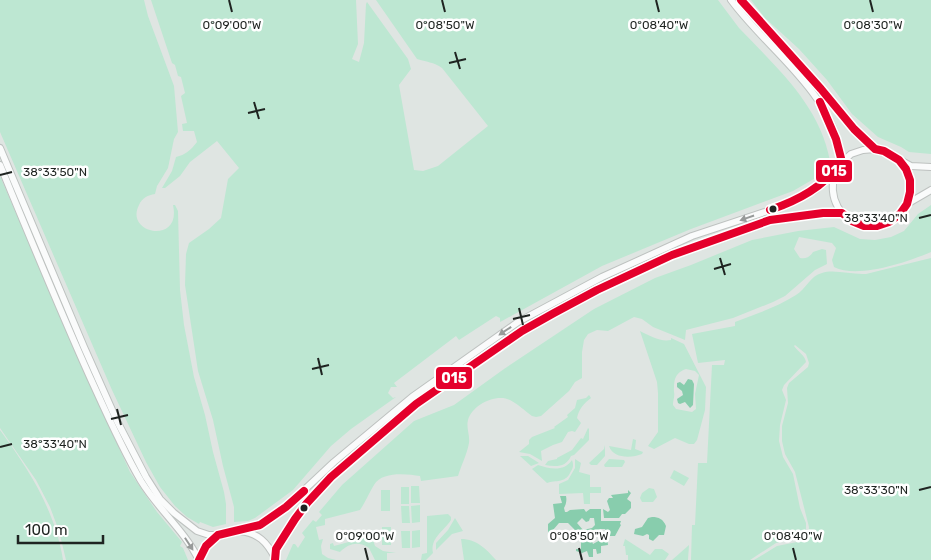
<svg xmlns="http://www.w3.org/2000/svg" width="931" height="560" font-family="Rubik,sans-serif">
	<style>
		.green { fill: #bde7d2; fill-rule: evenodd }
		.water { fill: #88cdad; fill-rule: evenodd }
		.lines { fill: none; stroke-linecap: round; stroke-linejoin: round }
		.secondary-casing { stroke: #bec2c0; stroke-width: 8 }
		.secondary { stroke: #fafbfb; stroke-width: 6 }
		.bus-1-casing { stroke: #fff; stroke-width: 11 }
		.bus-1 { stroke: #e4002b; stroke-width: 8 }
		.oneway { fill: #979a99 }
		.ticks { fill: none; stroke: #1f2421; stroke-width: 2 }
		.bus-dot { fill: #1f2421; stroke: #fff; stroke-width: 2 }
		.ticks-label { font-size: 12px; text-anchor: middle; fill: #1f2421; stroke: #fff; stroke-width: 5; stroke-linejoin: round; paint-order: stroke }
		.line-badge { stroke: #fff; stroke-width: 2 }
		.badge-label { font-size: 14px; text-anchor: middle; font-weight: bold; fill: #fff }
	</style>
	<rect width="100%" height="100%" fill="#dfe5e2"/>
	<!-- green -->
	<g class="green">
		<path d="M0,0H144L148,16L174,86L178,132L174,139L168,168L157,186L155,194C148,195 142,198 139,205C124,234 182,245 173,205H175L178,211L180,290L184,325L194,377L205,415L213,452L224,492L226,504V524L213,527L200,522L199,524L187,517L175,506L160,487L146,462L112,390L0,132Z"/>
		<path d="M151,0H356L358,44L352,59L359,62L364,43L366,4L367,2L408,59L411,69L399,85L414,170L423,171L438,166L488,126L442,68C434,62 426,62 417,59L376,0H718C725,9 732,19 739,28C776,67 820,105 830,161L824,173L793,191L691,229L602,266L502,321L500,322V318L496,316L459,340L456,336L394,383L397,387H391L388,393L393,398L396,397L351,429L331,446L293,490L255,518L248,521L234,522V507L223,466L213,420L198,371L185,285L186,254L189,243L209,229L221,218L228,179L239,168L217,141L190,162L180,176L165,188H162L172,171L176,157C185,155 191,150 197,142L194,131H183L182,124L187,123L181,96L185,93L181,77L178,76L175,65L172,63Z"/>
		<polygon points="751,0 931,0 931,154 909,152 901,147 878,137 852,114 827,80 799,49 765,18"/>
		<polygon points="0,176 80,362 130,472 157,512 182,542 180,546 183,548 188,560 66,560 59,531 50,507 36,480 0,428"/>
		<path d="M931,205V252C908,262 858,279 834,267L832,260L836,248L832,243L799,237L794,249L800,258C806,259 810,257 813,252L822,249L826,250L827,264L815,270L785,296L773,302L733,318L686,330L685,340L653,327L642,319L634,317L608,331L597,330L588,334L584,340L582,352V378L575,382L569,391L541,416L536,417L532,416C525,411 518,404 510,400C496,393 472,405 468,420C466,428 470,435 469,443C467,454 461,466 458,476L421,481L420,476C407,474 382,471 374,485C369,493 366,501 360,510L325,519V525L316,527L319,540L323,539L321,546L322,554L328,558L336,560H286L293,544H295L298,548L305,537L302,533L313,520L316,522L322,515L319,512L342,485L414,421L454,405L504,369L594,309L655,278L691,265L752,240L798,231L834,227L860,239L875,240L891,237L904,231L918,214Z"/>
		<path d="M931,258V560H754L777,546L797,542L808,535L809,527L795,472L785,454L782,441V426L788,403L787,388L789,383L808,367L809,363L806,354L795,345L794,346C798,352 805,355 806,362L784,385L782,390L786,400L780,425L779,441L783,457L793,474L800,508L806,523V530L804,535L800,538L776,543L750,560H691L692,525H695L698,463H707L712,365H734H724L725,360L698,363L692,334L735,326V322C756,314 777,307 796,295C806,289 810,276 822,273C834,269 852,275 866,274Z"/>
		<path d="M640,331C650,336 660,342 671,340V338L684,344L706,387L705,410L697,440L694,444H689L675,438L654,449L648,446L658,432V393L657,382ZM686,369L695,371L699,375L695,394L696,409L692,412L676,409L673,405C673,400 675,396 674,392C674,381 674,373 686,369Z"/>
		<path d="M589,395L591,398C584,403 579,409 577,418L581,423L575,432L572,431L568,432L562,442L553,445L541,451L542,461L530,454L519,452L529,444V440L532,437L555,428L554,427L568,417L567,415L575,408L577,400L586,398Z"/>
		<path d="M588,428L589,429V440L574,455L571,456C566,467 557,467 545,465L548,461L557,459V458L572,450L581,438L583,439Z"/>
		<path d="M0,430C29,470 55,510 63,560H0Z"/>
		<path d="M633,439L636,440L635,449L643,452L642,454C632,458 613,459 609,446L631,450Z"/>
		<polygon points="605,445 605,456 597,465 591,465 589,463 604,449"/>
		<polygon points="520,456 528,456 539,463 531,466"/>
		<polygon points="575,459 581,463 579,472 590,475 590,487 601,487 601,493 590,493 590,504 584,504 583,493 559,494 559,484 568,480 575,468"/>
		<polygon points="609,459 624,460 625,462 622,467 605,467 604,465"/>
		<path d="M572,460C574,466 573,468 570,473C565,483 556,480 547,483L532,469L538,465C550,469 564,472 572,460Z"/>
		<polygon points="674,470 689,478 684,486 670,478"/>
		<polygon points="411,486 419,486 420,503 411,503"/>
		<rect x="401" y="487" width="8" height="17"/>
		<polygon points="649,488 654,489 657,497 653,502 642,502 640,498 642,493"/>
		<rect x="381" y="490" width="9" height="21"/>
		<polygon points="420,505 420,522 412,523 411,506"/>
		<polygon points="401,506 409,506 410,523 402,523"/>
		<path d="M448,514L451,517V520C443,532 430,538 433,553L426,560H421L422,554L427,553V516Z"/>
		<polygon points="455,518 463,531 452,534 436,550 436,543 448,530"/>
		<rect x="382" y="527" width="9" height="18"/>
		<polygon points="420,530 420,547 412,548 412,531"/>
		<path d="M370,531L375,546L383,551L396,553H387V560H375L369,548C359,541 349,543 340,552L330,549V544L333,543L334,546L367,537L366,532Z"/>
		<polygon points="401,531 410,531 410,548 402,548"/>
		<path d="M461,539C477,539 486,549 496,560H464Z"/>
		<polygon points="625,539 650,555 655,549 662,549 669,554 665,560 628,560 628,555 626,555 625,546 623,546"/>
		<polygon points="689,545 688,560 672,560"/>
	</g>
	<!-- water -->
	<g class="water">
		<polygon points="688,379 692,380 694,384 693,405 690,408 685,402 680,404 678,403 677,399 683,395 682,391 677,387 677,383 680,382 684,385"/>
		<polygon points="628,490 631,493 627,499 631,502 631,508 625,514 622,514 619,518 604,518 603,509 608,512 610,510 607,501 609,498 613,498 611,495 628,493"/>
		<path d="M560,496H566C567,500 566,505 564,508L565,512H567L570,510L584,509L586,512L590,509H601V521H621L620,524L621,525L615,536H607L608,545L601,546V553L597,554L596,549H593V557H589L587,551L582,553L576,551V549H581V536H574V529L568,523H559L553,530V536H548V524L555,518L553,504L562,503ZM582,518L586,522L589,521L590,518H594L595,525L592,528L583,530L577,523ZM600,529H605L606,531L602,537V539L593,544L591,539Z"/>
		<path d="M652,517C659,517 663,519 666,526L664,535H659L653,541L649,539V535L647,534L643,536L634,534L635,529L642,527L648,518Z"/>
	</g>
	<g class="lines">
		<!-- secondary casing -->
		<g class="secondary-casing">
			<g id="secondary">
				<path d="M731,0C770,53 834,92 842,162"/>
				<polyline points="741,0 821,89 854,129 875,149"/>
				<polyline points="0,148 84,347 117,421 146,477 160,499 174,513 197,531 209,535 218,535 260,525 286,507 334,462 412,397 518,322 602,277 692,236 789,204 815,190 836,172 842,162 851,154 863,150 875,149 884,151 911,166 931,167"/>
				<path d="M0,165C29,235 58,306 89,375C105,410 121,447 141,481C158,509 184,530 199,560"/>
				<path d="M835,172C819,229 895,246 908,199C912,186 909,174 901,163"/>
				<polyline points="907,204 931,190"/>
				<path d="M240,531C258,533 267,542 275,558"/>
				<polyline points="199,560 206,546 218,535"/>
				<polyline points="275,560 276,549 295,519 307,503 331,477 416,404 522,331 597,290 672,255 714,239 770,220 823,213 842,213"/>
			</g>
		</g>
		<!-- secondary -->
		<use href="#secondary" class="secondary"/>
		<!-- bus-1 casing -->
		<g class="bus-1-casing">
			<g id="bus-1">
				<path d="M770,210C799,200 823,187 842,162L836,139L820,102"/>
				<polyline points="199,560 206,546 218,535 260,525 286,507 304,491"/>
				<polyline points="275,560 276,549 295,519 307,503 331,477 416,404 522,331 554,313 597,290 672,255 770,220 823,213 842,213 852,221 864,226 877,226 889,222 900,214 907,204 910,192 910,180 906,169 899,160 884,151 875,149 854,129 821,89 741,0"/>
			</g>
		</g>
		<!-- bus-1 -->
		<use href="#bus-1" class="bus-1"/>
	</g>
	<!-- one-way arrows -->
	<defs><path id="oneway-solid" d="M-6-.8H1V-3.2L6.5 0L1 3.2V.8H-6Z" transform="scale(1.25)"/></defs>
	<g class="oneway">
		<use href="#oneway-solid" transform="translate(747 218) rotate(161)"/>
		<use href="#oneway-solid" transform="translate(505 331) rotate(146)"/>
		<use href="#oneway-solid" transform="translate(189 544) rotate(57)"/>
	</g>
	<!-- ticks -->
	<path class="ticks" d="M229,0L232,12M442,0L445,12M656,0L659,12M870,0L873,12M455,52L460,69M449,63L466,59M254,102L259,119M248,113L265,109M0,175L12,172M919,218L931,215M720,258L725,275M714,269L731,264M519,308L523,325M513,319L530,315M318,358L322,375M312,369L329,365M117,409L121,425M111,419L128,415M0,447L12,444M919,490L931,487M365,548L368,560M579,548L582,560M793,548L796,560"/>
	<!-- markers -->
	<g class="bus-dot">
		<circle cx="773" cy="209" r="4.5"/>
		<circle cx="304" cy="508" r="4.5"/>
	</g>
	<g class="ticks-label">
		<text x="445" y="29">0°08'50"W</text>
		<text x="659" y="29">0°08'40"W</text>
		<text x="232" y="29">0°09'00"W</text>
		<text x="873" y="29">0°08'30"W</text>
		<text x="55" y="176">38°33'50"N</text>
		<text x="876" y="222">38°33'40"N</text>
		<text x="55" y="448">38°33'40"N</text>
		<text x="876" y="494">38°33'30"N</text>
		<text x="365" y="540">0°09'00"W</text>
		<text x="579" y="540">0°08'50"W</text>
		<text x="793" y="540">0°08'40"W</text>
	</g>
	<g class="line-badge">
		<rect x="815" y="159" width="38" height="24" rx="5" fill="#e4002b"/>
		<rect x="435" y="366" width="38" height="24" rx="5" fill="#e4002b"/>
	</g>
	<g class="badge-label">
		<text x="834" y="176">015</text>
		<text x="454" y="383">015</text>
	</g>
	<!-- scale -->
	<path d="M18 535v8h85v-8" fill="none" stroke="#1f2421" stroke-width="2.5"/>
	<text x="25" y="535" font-size="15" fill="#1f2421" stroke="#ffffff" stroke-width="4" paint-order="stroke">100 m</text>
</svg>
